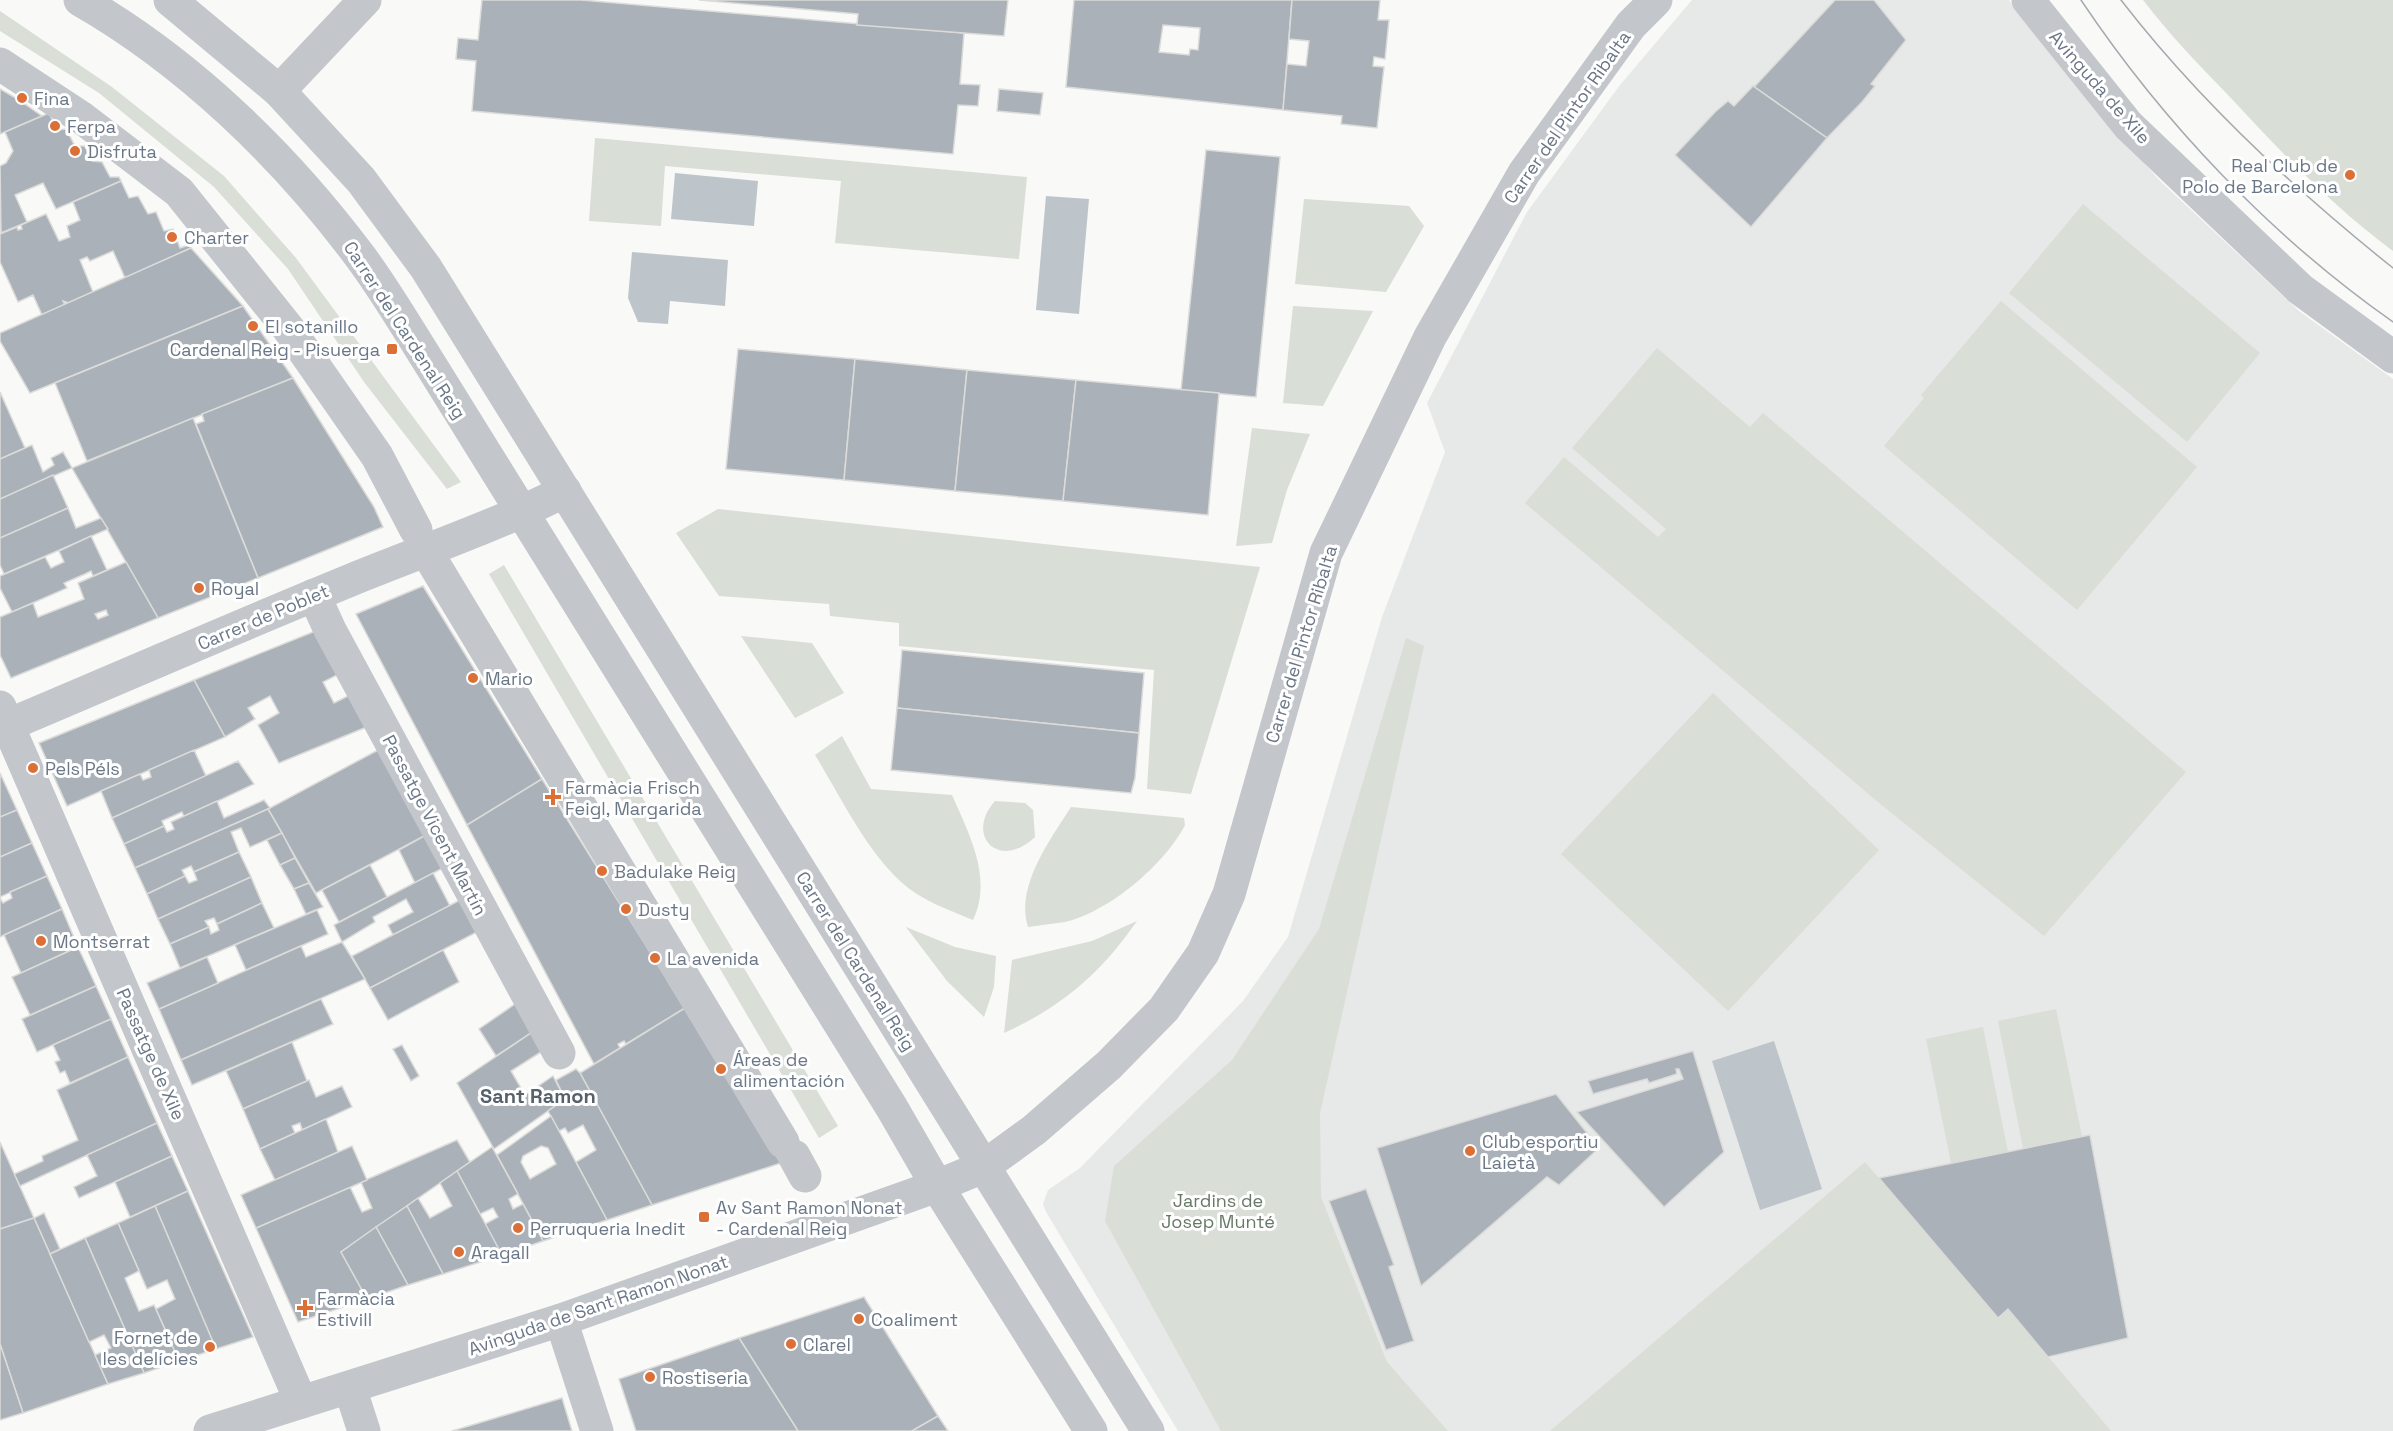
<svg xmlns="http://www.w3.org/2000/svg" width="2393" height="1431" font-family="'Space Grotesk',sans-serif">
	<style>
		.built { fill: #e7e8e8 }
		.green { fill: #d9ded7 }
		.water { fill: #bdc5cb }
		.building { fill: #aab1b8; stroke: #dbdbd9; stroke-width: 1.5; fill-rule: evenodd }
		.lines { fill: none; stroke-linecap: round; stroke-linejoin: round }
		.minor { stroke: #c3c6ca; stroke-width: 33 }
		.tram { stroke: #a4a9b0; stroke-width: 1.5 }
		.poi-dot { fill: #db6f35; stroke: #fff; stroke-width: 2 }
		.labels { text-anchor: middle; dominant-baseline: central; stroke-width: 6; stroke-linejoin: round; paint-order: stroke }
		.street-label { font-size: 18px; fill: #6a7787; stroke: #fff }
		.poi-label { font-size: 18px; fill: #6a7787; stroke: #fff; text-anchor: start }
		.park-label { font-size: 18px; fill: #667965; stroke: #fff }
		.neighbourhood-label { font-size: 20px; font-weight: bold; fill: #57616c; stroke: #fff }
	</style>
	<rect width="100%" height="100%" fill="#f9f9f7"/>
	<!-- built -->
	<polygon class="built" points="1692,0 2009,0 2075,84 2159,180 2299,311 2393,379 2393,1431 1178,1431 1046,1212 1043,1204 1048,1190 1080,1168 1243,1001 1288,937 1382,617 1445,452 1427,403 1527,212 1620,85"/>
	<!-- green -->
	<g class="green">
		<path d="M2143,0H2393V251C2333,207 2280,151 2229,96C2199,65 2169,34 2143,0Z"/>
		<polygon points="0,11 112,87 224,176 296,258 461,482 447,489 364,382 288,269 214,187 99,93 0,31"/>
		<polygon points="595,138 1027,177 1019,259 835,243 841,181 665,166 661,226 589,221"/>
		<polygon points="1304,199 1409,206 1424,226 1386,292 1295,284"/>
		<polygon points="2083,204 2260,353 2187,442 2009,293"/>
		<polygon points="2001,301 2197,467 2077,610 1884,446 1924,398 1921,395"/>
		<polygon points="1293,306 1373,311 1323,406 1283,403"/>
		<polygon points="1657,348 1750,427 1763,413 2186,772 2044,936 1878,802 1525,503 1564,457 1658,537 1666,529 1572,448"/>
		<polygon points="1252,428 1310,434 1287,490 1272,543 1236,546"/>
		<polygon points="718,509 1260,567 1191,794 1147,789 1154,670 899,646 899,623 830,616 829,604 719,596 676,533"/>
		<polygon points="504,565 838,1126 819,1138 489,574"/>
		<polygon points="741,636 812,643 844,693 795,718"/>
		<polygon points="1406,638 1424,646 1320,1113 1321,1197 1387,1362 1448,1431 1221,1431 1105,1221 1114,1166 1232,1060 1319,929"/>
		<polygon points="1713,693 1879,850 1728,1011 1561,854"/>
		<path d="M842,736L871,789L952,795C969,834 993,878 973,920C949,910 920,900 900,881C864,847 841,797 815,755Z"/>
		<path d="M995,801L1025,803L1033,810L1035,837C997,872 965,834 995,801Z"/>
		<path d="M1071,807L1184,818L1185,825C1165,864 1109,912 1065,922C1053,924 1040,925 1028,927C1015,887 1050,840 1071,807Z"/>
		<path d="M1137,921C1100,974 1063,1006 1004,1033L1012,960L1092,941Z"/>
		<polygon points="906,927 955,947 996,956 994,987 984,1017 947,981"/>
		<polygon points="2056,1009 2082,1136 2023,1148 1998,1021"/>
		<polygon points="1983,1027 2008,1152 1951,1163 1926,1039"/>
		<polygon points="1865,1162 1998,1318 2008,1309 2111,1431 1550,1431"/>
	</g>
	<!-- water -->
	<g class="water">
		<polygon points="675,173 758,181 754,226 671,219"/>
		<polygon points="1046,196 1089,199 1079,314 1036,310"/>
		<polygon points="632,252 728,260 725,306 670,301 668,324 638,322 628,298"/>
		<polygon points="1774,1041 1822,1189 1760,1210 1712,1061"/>
	</g>
	<!-- building -->
	<g class="building">
		<polygon points="482,0 581,0 964,33 960,84 980,85 978,106 958,105 953,154 472,111 476,61 456,59 458,38 478,40"/>
		<polygon points="699,0 1008,0 1004,36 857,25 858,14"/>
		<path d="M1074,0H1292L1283,110L1066,87ZM1163,25L1200,28L1198,50L1190,49L1189,55L1159,52Z"/>
		<polygon points="1292,0 1380,0 1378,20 1389,20 1385,59 1374,57 1373,66 1384,67 1377,128 1341,124 1342,116 1283,110 1287,64 1306,66 1309,41 1289,39"/>
		<polygon points="1835,0 1874,0 1906,40 1871,84 1875,86 1862,102 1827,138 1753,86 1755,86"/>
		<polygon points="1753,86 1827,138 1751,227 1675,155 1715,112 1728,101 1734,106"/>
		<polygon points="0,89 19,100 42,116 0,134"/>
		<polygon points="999,89 1043,93 1040,115 997,111"/>
		<polygon points="49,113 57,130 66,129 75,146 85,146 92,161 102,162 110,177 119,177 121,181 56,209 43,183 15,195 27,222 1,233 0,166 6,163 13,151 5,132"/>
		<polygon points="1206,150 1280,157 1256,397 1181,390"/>
		<polygon points="121,181 129,198 138,196 148,214 156,212 164,231 173,229 180,248 189,245 191,248 125,278 113,251 90,261 87,257 80,260 93,292 69,303 63,301 65,305 42,315 33,295 18,302 0,262 0,234 17,227 18,230 22,229 21,225 46,214 59,241 70,237 67,226 80,220 73,202"/>
		<polygon points="191,248 243,306 30,393 0,341 0,333"/>
		<polygon points="243,306 293,378 87,461 55,383"/>
		<polygon points="738,349 855,359 844,480 726,469"/>
		<polygon points="855,359 967,370 955,491 844,480"/>
		<polygon points="967,370 1076,380 1063,501 955,491"/>
		<polygon points="293,378 374,507 383,527 258,578 196,424 204,421 202,414"/>
		<polygon points="1076,380 1219,393 1208,515 1063,501"/>
		<polygon points="0,392 25,448 0,459"/>
		<polygon points="193,418 258,578 158,618 72,468"/>
		<polygon points="32,445 43,472 54,465 51,458 63,452 72,468 0,499 0,459"/>
		<polygon points="53,475 68,508 0,538 0,499"/>
		<polygon points="68,508 76,528 101,518 108,529 4,574 0,565 0,538"/>
		<polygon points="91,536 107,570 93,576 91,571 85,574 64,583 67,588 12,612 0,588 0,576 45,557 51,568 64,562 59,551"/>
		<path d="M126,562L158,618L11,678L0,655V617L33,603L38,617L84,599L78,583ZM106,610L108,615L98,619L95,614Z"/>
		<polygon points="423,586 542,779 467,825 356,614"/>
		<polygon points="318,630 341,673 323,682 334,703 352,694 369,726 279,763 258,725 279,713 270,696 248,708 255,719 225,737 194,680"/>
		<polygon points="902,650 1144,673 1139,733 897,708"/>
		<polygon points="194,680 225,737 67,806 39,743"/>
		<polygon points="897,708 1139,733 1135,778 1131,793 891,770"/>
		<polygon points="380,749 426,835 316,893 268,809"/>
		<polygon points="194,750 206,776 112,818 101,791 140,774 143,780 151,777 149,770"/>
		<polygon points="238,761 254,784 184,817 182,812 162,821 164,826 124,844 112,818"/>
		<polygon points="0,773 17,810 0,817"/>
		<polygon points="542,779 685,1008 626,1044 624,1041 618,1044 620,1048 594,1064 467,825"/>
		<polygon points="264,800 270,808 135,868 124,844 164,826 167,832 174,829 171,822 217,801 224,818"/>
		<polygon points="268,809 282,833 250,847 241,828 231,832 239,852 194,872 191,866 182,870 185,876 147,894 135,868"/>
		<polygon points="17,810 32,843 0,857 0,817"/>
		<polygon points="282,833 295,858 280,865 267,840"/>
		<polygon points="426,835 443,868 415,883 399,850"/>
		<polygon points="32,843 47,876 0,897 0,857"/>
		<polygon points="239,852 251,877 158,919 147,894 185,876 189,883 197,880 194,872"/>
		<polygon points="295,858 309,883 294,889 280,865"/>
		<polygon points="370,865 387,897 339,922 322,890"/>
		<polygon points="433,873 450,906 393,935 388,925 413,912 406,899 373,917 375,922 342,942 334,925"/>
		<polygon points="47,876 62,909 0,937 0,898 3,903 12,898 10,892"/>
		<polygon points="251,877 262,903 217,924 214,918 205,921 209,927 170,944 158,919"/>
		<polygon points="309,883 323,907 306,914 294,889"/>
		<polygon points="460,900 477,932 370,988 352,956"/>
		<polygon points="262,903 274,928 180,968 170,944 209,927 211,934 219,930 217,924"/>
		<polygon points="62,909 78,947 21,973 4,935"/>
		<polygon points="317,910 328,934 246,970 235,945"/>
		<polygon points="342,942 365,979 181,1060 159,1009 301,946 306,957"/>
		<polygon points="78,947 96,986 30,1015 12,977"/>
		<polygon points="443,950 459,982 388,1020 370,988"/>
		<polygon points="207,957 218,983 159,1009 147,983"/>
		<polygon points="96,986 111,1019 37,1052 22,1019"/>
		<polygon points="321,999 333,1024 192,1085 181,1060"/>
		<polygon points="515,1004 531,1033 496,1056 479,1029"/>
		<polygon points="685,1008 781,1163 652,1205 580,1073"/>
		<polygon points="111,1019 128,1057 70,1083 65,1071 60,1073 55,1062 60,1060 53,1045"/>
		<polygon points="531,1033 541,1052 511,1071 525,1095 553,1076 565,1099 494,1149 457,1083"/>
		<polygon points="292,1042 307,1081 243,1109 226,1071"/>
		<polygon points="402,1045 419,1076 411,1081 393,1049"/>
		<polygon points="1693,1051 1724,1152 1664,1207 1577,1112 1683,1079 1679,1069 1676,1069 1677,1074 1649,1083 1647,1079 1593,1094 1588,1081"/>
		<polygon points="128,1057 157,1123 20,1186 14,1174 43,1161 42,1156 78,1140 57,1090"/>
		<polygon points="576,1069 580,1073 652,1205 607,1220 576,1162 596,1150 583,1125 568,1133 565,1128 559,1131 548,1111 565,1099 556,1080"/>
		<polygon points="309,1080 316,1097 342,1086 352,1107 302,1130 300,1123 292,1126 295,1133 260,1149 243,1109"/>
		<polygon points="1556,1094 1599,1148 1559,1185 1547,1177 1421,1286 1377,1148"/>
		<path d="M551,1116L607,1220L543,1241L497,1155ZM541,1146L548,1148L556,1164L530,1179L521,1162L523,1156Z"/>
		<polygon points="326,1119 338,1152 275,1180 260,1149"/>
		<polygon points="157,1123 172,1156 79,1198 74,1187 97,1176 87,1155"/>
		<polygon points="2090,1135 2128,1338 2048,1357 2008,1309 1998,1318 1879,1178"/>
		<polygon points="457,1140 470,1162 341,1252 367,1299 298,1322 256,1228 350,1187 362,1212 372,1208 361,1182"/>
		<polygon points="0,1142 34,1218 0,1229"/>
		<polygon points="352,1146 367,1180 256,1228 241,1195"/>
		<polygon points="492,1147 518,1194 509,1199 513,1209 523,1204 543,1241 502,1255 485,1224 498,1217 493,1208 480,1214 457,1171"/>
		<polygon points="172,1156 188,1191 130,1217 115,1182"/>
		<polygon points="457,1171 502,1255 443,1274 407,1206 418,1198 430,1218 452,1206 440,1183"/>
		<polygon points="1366,1189 1394,1265 1389,1267 1414,1341 1386,1350 1329,1201"/>
		<polygon points="188,1191 253,1337 216,1349 155,1206"/>
		<polygon points="155,1206 216,1349 179,1361 156,1309 175,1299 167,1280 147,1289 118,1223"/>
		<polygon points="407,1206 443,1274 408,1285 376,1227"/>
		<polygon points="44,1213 60,1249 50,1254 34,1218"/>
		<polygon points="34,1218 108,1384 23,1413 0,1344 0,1229"/>
		<polygon points="118,1223 139,1271 125,1278 139,1311 154,1305 179,1361 144,1373 85,1238"/>
		<polygon points="376,1227 408,1285 367,1299 341,1252"/>
		<polygon points="85,1238 144,1373 108,1384 95,1355 111,1348 104,1335 89,1342 50,1254"/>
		<polygon points="864,1297 938,1416 912,1431 798,1431 739,1338"/>
		<polygon points="739,1338 798,1431 636,1431 619,1379"/>
		<polygon points="0,1344 23,1413 0,1420"/>
		<polygon points="562,1398 572,1431 452,1431"/>
		<polygon points="938,1416 948,1431 912,1431"/>
	</g>
	<g class="lines">
		<!-- minor -->
		<g class="minor">
			<path d="M80,0C188,62 284,155 359,255C378,280 395,308 412,335L892,1108L937,1186L1091,1431"/>
			<polyline points="170,0 279,91 361,180 426,268 1148,1431"/>
			<polyline points="2028,0 2128,125 2300,289 2393,357"/>
			<polyline points="0,64 82,118 179,192 288,328 377,456 416,530"/>
			<polyline points="279,91 365,0"/>
			<polyline points="434,564 783,1142"/>
			<polyline points="314,595 330,630 559,1053"/>
			<polyline points="0,707 301,1402"/>
			<path d="M8,725C122,677 236,627 351,580C422,551 496,526 565,491"/>
			<polyline points="794,1156 805,1176"/>
			<polyline points="561,1320 597,1431"/>
			<polyline points="350,1388 364,1431"/>
			<polyline points="210,1431 561,1320 937,1186 983,1167 1034,1130 1109,1065 1164,1009 1203,953 1229,894 1326,553 1430,337 1524,173 1631,25 1656,0"/>
		</g>
		<!-- tram -->
		<g class="tram">
			<path d="M2081,0C2164,124 2271,236 2393,322"/>
			<path d="M2121,0C2199,101 2294,189 2393,268"/>
		</g>
	</g>
	<!-- markers -->
	<g class="poi-dot">
		<circle cx="22" cy="98" r="6"/>
		<circle cx="55" cy="126" r="6"/>
		<circle cx="75" cy="151" r="6"/>
		<circle cx="2350" cy="175" r="6"/>
		<circle cx="172" cy="237" r="6"/>
		<circle cx="253" cy="326" r="6"/>
		<rect x="386" y="343" width="12" height="12" rx="3"/>
		<circle cx="199" cy="588" r="6"/>
		<circle cx="473" cy="678" r="6"/>
		<circle cx="33" cy="768" r="6"/>
		<path d="M550 788h6v6h6v6h-6v6h-6v-6h-6v-6h6z"/>
		<circle cx="602" cy="871" r="6"/>
		<circle cx="626" cy="909" r="6"/>
		<circle cx="41" cy="941" r="6"/>
		<circle cx="655" cy="958" r="6"/>
		<circle cx="721" cy="1069" r="6"/>
		<circle cx="1470" cy="1151" r="6"/>
		<rect x="698" y="1211" width="12" height="12" rx="3"/>
		<circle cx="518" cy="1228" r="6"/>
		<circle cx="459" cy="1252" r="6"/>
		<path d="M302 1299h6v6h6v6h-6v6h-6v-6h-6v-6h6z"/>
		<circle cx="859" cy="1319" r="6"/>
		<circle cx="791" cy="1344" r="6"/>
		<circle cx="210" cy="1347" r="6"/>
		<circle cx="650" cy="1377" r="6"/>
	</g>
	<g class="labels">
		<!-- street labels -->
		<g class="street-label">
			<text transform="translate(2100 87) rotate(49)">Avinguda de Xile</text>
			<text transform="translate(1567 117) rotate(-55)">Carrer del Pintor Ribalta</text>
			<text transform="translate(405 330) rotate(57)">Carrer del Cardenal Reig</text>
			<text transform="translate(263 617) rotate(-23)">Carrer de Poblet</text>
			<text transform="translate(1301 644) rotate(-73)">Carrer del Pintor Ribalta</text>
			<text transform="translate(435 825) rotate(62)">Passatge Vicent Martín</text>
			<text transform="translate(856 961) rotate(58)">Carrer del Cardenal Reig</text>
			<text transform="translate(151 1054) rotate(66)">Passatge de Xile</text>
			<text transform="translate(598 1305) rotate(-19)">Avinguda de Sant Ramon Nonat</text>
		</g>
		<!-- poi labels -->
		<g class="poi-label">
			<text x="34" y="98">Fina</text>
			<text x="67" y="126">Ferpa</text>
			<text x="87" y="151">Disfruta</text>
			<text x="2338" y="165" text-anchor="end">Real Club de<tspan x="2338" dy="21">Polo de Barcelona</tspan></text>
			<text x="184" y="237">Charter</text>
			<text x="265" y="326">El sotanillo</text>
			<text x="380" y="349" text-anchor="end">Cardenal Reig - Pisuerga</text>
			<text x="211" y="588">Royal</text>
			<text x="485" y="678">Mario</text>
			<text x="45" y="768">Pels Péls</text>
			<text x="565" y="787">Farmàcia Frisch<tspan x="565" dy="21">Feigl, Margarida</tspan></text>
			<text x="614" y="871">Badulake Reig</text>
			<text x="638" y="909">Dusty</text>
			<text x="53" y="941">Montserrat</text>
			<text x="667" y="958">La avenida</text>
			<text x="733" y="1059">Áreas de<tspan x="733" dy="21">alimentación</tspan></text>
			<text x="1482" y="1141">Club esportiu<tspan x="1482" dy="21">Laietà</tspan></text>
			<text x="716" y="1207">Av Sant Ramon Nonat<tspan x="716" dy="21">- Cardenal Reig</tspan></text>
			<text x="530" y="1228">Perruqueria Inedit</text>
			<text x="471" y="1252">Aragall</text>
			<text x="317" y="1298">Farmàcia<tspan x="317" dy="21">Estivill</tspan></text>
			<text x="871" y="1319">Coaliment</text>
			<text x="198" y="1337" text-anchor="end">Fornet de<tspan x="198" dy="21">les delícies</tspan></text>
			<text x="803" y="1344">Clarel</text>
			<text x="662" y="1377">Rostiseria</text>
		</g>
		<!-- park labels -->
		<g class="park-label">
			<text x="1218" y="1200">Jardins de<tspan x="1218" dy="21">Josep Munté</tspan></text>
		</g>
		<!-- neighbourhood labels -->
		<g class="neighbourhood-label">
			<text x="538" y="1096">Sant Ramon</text>
		</g>
	</g>
</svg>
